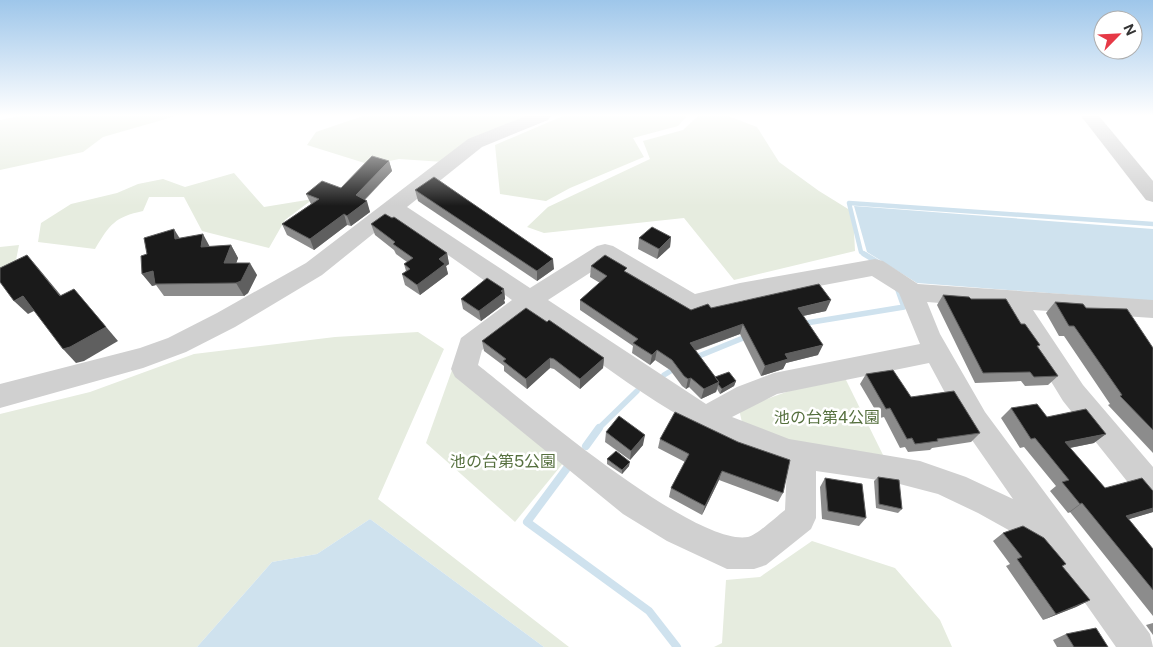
<svg xmlns="http://www.w3.org/2000/svg" width="1153" height="647" font-family="'Public Sans','Noto Sans JP',sans-serif">
	<style>
		.green { fill: #e6ecdf }
		.water { fill: #cfe2ee }
		.lines { fill: none; stroke-linecap: round; stroke-linejoin: round }
		.stream-far2 { stroke: #cfe2ee; stroke-width: 4.5 }
		.stream-far1 { stroke: #cfe2ee; stroke-width: 5.5 }
		.stream { stroke: #cfe2ee; stroke-width: 8 }
		.minor { fill: #d0d0d0; fill-rule: evenodd }
		.wall { fill: #8c8c8c }
		.shaded-wall { fill: #5f5f5f }
		.building { fill: #1a1a1a; stroke: #5f5f5f }
		.labels { text-anchor: middle; dominant-baseline: central; stroke-width: 5; stroke-linejoin: round; paint-order: stroke }
		.park-label { font-size: 16px; fill: #56703f; stroke: #fff }
	</style>
	<rect width="100%" height="100%" fill="#fff"/>
	<!-- green -->
	<g class="green">
		<polygon points="20,116 176,116 103,137 83,152 0,170 0,120"/>
		<polygon points="363,116 534,116 468,141 444,162 399,159 371,165 307,145 316,132"/>
		<polygon points="563,116 687,116 678,126 633,138 644,157 570,188 546,201 500,194 495,145"/>
		<polygon points="698,116 728,116 757,127 779,162 819,191 853,212 855,251 734,280 684,218 544,233 527,227 548,207 650,159 643,141 683,130"/>
		<path d="M234,173L264,207L313,199L285,220L269,248L202,231L184,197H149L143,211C115,217 110,224 95,249L38,242L41,223L71,204L117,193L138,184L163,179L185,187Z"/>
		<polygon points="19,245 15,265 0,274 0,247"/>
		<polygon points="418,332 444,349 378,499 569,647 544,647 370,519 317,554 272,562 197,647 0,647 0,414 90,392 194,354 335,337"/>
		<polygon points="452,370 564,462 515,522 426,443"/>
		<polygon points="845,378 885,459 795,444 743,427 739,409 789,391"/>
		<polygon points="812,541 895,568 940,620 952,647 714,647 722,643 726,580 760,577"/>
	</g>
	<!-- water -->
	<g class="water">
		<polygon points="854,206 1153,229 1153,301 917,283 867,252"/>
		<polygon points="370,519 544,647 197,647 272,562 317,554"/>
	</g>
	<g class="lines">
		<!-- stream-far2 -->
		<polyline class="stream-far2" points="866,255 861,252 849,203 1153,224"/>
		<!-- stream-far1 -->
		<g class="stream-far1">
			<polyline points="864,254 879,263"/>
			<polyline points="800,324 904,307 898,290"/>
			<polyline points="694,358 748,336"/>
			<polyline points="664,375 677,367"/>
			<polyline points="598,429 637,391"/>
		</g>
		<!-- stream -->
		<g class="stream">
			<polyline points="586,446 599,428"/>
			<polyline points="567,468 527,522 649,611 677,647"/>
		</g>
		<!-- minor -->
		<g class="minor">
			<path d="M526,116H551L548,120L482,147L407,207L530,288L597,246L605,244L613,246L695,294L740,283L875,259L883,261L918,284L1153,300V318L1033,310L1083,385L1153,467V504L1142,500L1063,401L1006,308L927,302L940,334L985,412L1150,634L1153,647H1116L1050,553L978,513L938,494L892,482L816,471V518L811,529L766,565L754,569H727L667,541L623,514L455,377L451,369L461,338L512,300L394,217L322,275L235,327L186,352L143,368L0,408V384L140,348L168,338L217,313L306,263L468,139ZM605,263L683,310L692,313L740,301L872,276L899,293L920,344L774,373L737,387L706,404L548,300ZM530,313C611,370 690,435 787,465L785,510C776,517 757,535 748,537C694,547 524,401 478,365L482,350ZM929,363L965,430L1013,499L966,477L920,461L789,439L732,417L777,394Z"/>
			<polygon points="1081,116 1099,116 1153,181 1153,202 1146,200"/>
		</g>
	</g>
	<!-- wall -->
	<g class="wall">
		<polygon points="389,161 392,171 365,200 370,212 351,226 347,225 314,250 287,235 282,224 311,204 306,194 341,188"/>
		<polygon points="415,190 554,269 537,281 418,201"/>
		<polygon points="392,218 447,253 449,264 446,266 448,274 420,295 405,285 402,274 406,271 404,264 407,262 396,254 394,250 375,235 371,224"/>
		<polygon points="671,237 670,247 657,259 638,249 639,238"/>
		<polygon points="179,238 210,247 231,245 238,258 236,263 257,275 248,293 244,296 164,296 156,285 152,286 147,254"/>
		<polygon points="591,266 627,272 691,310 711,308 826,311 803,316 818,355 786,363 783,369 761,376 740,334 695,351 715,377 736,381 734,386 720,394 717,389 716,392 701,399 689,387 686,389 682,386 670,370 655,360 650,365 632,353 633,346 580,310 580,300 600,283 590,277"/>
		<polygon points="504,289 505,299 504,300 505,303 481,321 463,309 461,299"/>
		<polygon points="943,295 971,299 1021,324 1040,345 1038,347 1058,376 1048,385 1025,386 1021,381 975,383 937,305"/>
		<polygon points="1055,302 1086,308 1153,348 1153,453 1108,405 1110,404 1064,336 1059,336 1046,313"/>
		<polygon points="547,322 604,358 603,368 580,389 554,369 550,368 527,389 504,371 504,366 484,351 482,341"/>
		<polygon points="866,374 911,397 980,433 971,442 932,448 930,450 908,452 905,447 900,448 884,417 880,418 860,384"/>
		<polygon points="1011,408 1047,417 1094,443 1070,448 1105,488 1153,491 1153,512 1129,519 1153,549 1153,616 1070,512 1068,513 1050,491 1056,486 1024,447 1020,448 1001,418"/>
		<polygon points="606,432 643,445 630,460 605,442"/>
		<polygon points="660,439 783,493 778,502 719,480 702,515 669,497 671,488 685,462 658,448"/>
		<polygon points="607,459 629,466 622,474 607,464"/>
		<polygon points="878,477 902,509 898,513 876,508 874,481"/>
		<polygon points="825,478 866,518 859,526 822,519 820,487"/>
		<polygon points="1003,533 1062,566 1090,600 1076,607 1043,620 1006,566 1010,564 993,541"/>
		<polygon points="1153,623 1153,635 1146,625"/>
		<polygon points="1066,634 1108,647 1057,647 1053,640"/>
	</g>
	<!-- shaded-wall -->
	<g class="shaded-wall">
		<polygon points="389,161 392,171 359,205 356,195"/>
		<polygon points="367,201 370,212 351,226 347,216"/>
		<polygon points="344,214 347,225 314,250 310,239"/>
		<polygon points="174,229 182,242 175,239"/>
		<polygon points="203,234 210,247 201,247"/>
		<polygon points="671,237 670,247 657,259 659,249"/>
		<polygon points="231,245 238,258 232,276 224,263"/>
		<polygon points="447,253 449,264 446,266 448,274 420,295 417,285 439,259"/>
		<polygon points="27,255 39,269 73,310 60,296"/>
		<polygon points="553,259 554,269 537,281 537,271"/>
		<polygon points="250,263 257,275 248,293 244,296 236,283"/>
		<polygon points="153,271 155,284 156,285 152,286 142,274"/>
		<polygon points="74,289 118,341 84,361 76,363 63,349"/>
		<polygon points="504,289 505,299 504,300 505,303 481,321 479,311"/>
		<polygon points="23,296 36,310 28,314 14,301"/>
		<polygon points="831,300 826,311 793,318 798,308"/>
		<polygon points="743,324 740,334 688,353 690,343"/>
		<polygon points="823,345 818,355 786,363 783,369 761,376 765,366 785,354"/>
		<polygon points="657,350 655,360 650,365 652,355"/>
		<polygon points="550,358 550,368 527,389 526,379"/>
		<polygon points="604,358 603,368 580,389 580,379"/>
		<polygon points="691,378 689,387 686,389 688,379"/>
		<polygon points="736,381 734,386 720,394 722,389"/>
		<polygon points="719,382 716,392 701,399 704,389"/>
		<polygon points="1106,434 1094,443 1054,451 1065,442"/>
		<polygon points="645,435 643,445 630,460 631,451"/>
		<polygon points="630,462 629,466 622,474 622,470"/>
		<polygon points="722,471 719,480 702,515 705,506"/>
		<polygon points="1082,503 1070,512 1068,513 1080,504"/>
		<polygon points="1153,508 1153,512 1113,524 1126,516"/>
		<polygon points="1090,600 1076,607 1043,620 1056,614"/>
	</g>
	<!-- building -->
	<g class="building">
		<polygon points="372,156 389,161 356,195 367,201 347,216 344,214 310,239 282,224 319,199 306,194 322,181 341,188"/>
		<polygon points="434,177 553,259 537,271 415,190"/>
		<polygon points="385,214 392,218 394,217 447,253 439,259 445,264 417,285 402,274 410,269 404,264 413,258 393,244 395,242 371,224"/>
		<polygon points="652,227 671,237 659,249 639,238"/>
		<polygon points="174,229 175,239 203,234 201,247 231,245 224,263 250,263 241,281 236,283 155,284 153,271 142,274 141,256 147,254 144,238"/>
		<polygon points="27,255 60,296 74,289 106,327 70,347 63,349 23,296 14,301 0,282 0,268"/>
		<polygon points="605,255 627,268 624,271 691,310 708,304 711,308 819,284 831,300 798,308 823,345 785,354 788,359 765,366 743,324 690,343 719,382 704,389 691,378 688,379 684,376 672,360 657,350 652,355 633,343 638,339 580,300 607,276 591,266"/>
		<polygon points="487,278 504,289 501,291 503,293 479,311 461,299"/>
		<polygon points="943,295 969,297 971,299 1006,299 1021,324 1025,324 1040,345 1037,346 1058,376 1034,377 1030,372 983,373"/>
		<polygon points="1055,302 1083,304 1086,308 1127,309 1153,348 1153,430 1120,396 1122,395 1074,326 1069,326"/>
		<polygon points="526,308 547,322 549,320 604,358 580,379 554,359 550,358 526,379 503,361 506,359 482,341"/>
		<polygon points="893,370 911,397 954,391 980,433 937,439 938,441 915,444 912,438 907,439 890,408 886,409 866,374"/>
		<polygon points="729,372 736,381 722,389 718,384 719,382 715,377"/>
		<polygon points="1037,404 1047,417 1086,409 1106,434 1065,442 1105,488 1142,478 1153,491 1153,508 1126,516 1153,549 1153,590 1082,503 1080,504 1062,482 1069,480 1035,438 1031,439 1011,408"/>
		<polygon points="675,412 738,442 790,460 783,493 722,471 705,506 671,488 689,454 660,439"/>
		<polygon points="619,416 645,435 631,451 606,432"/>
		<polygon points="616,451 630,462 622,470 607,459"/>
		<polygon points="878,477 899,480 902,509 879,504"/>
		<polygon points="825,478 862,484 866,518 828,511"/>
		<polygon points="1023,526 1044,538 1066,564 1062,566 1090,600 1056,614 1017,559 1022,557 1003,533"/>
		<polygon points="1096,628 1108,647 1074,647 1066,634"/>
	</g>
	<!-- sky -->
	<linearGradient id="sky" x2="0" y2="1"><stop stop-color="#9ec6ea"/><stop offset="0.56" stop-color="#fff"/><stop offset="1" stop-color="#fff" stop-opacity="0"/></linearGradient>
	<rect width="1153" height="206" fill="url(#sky)"/>
	<g class="labels">
		<!-- park labels -->
		<g class="park-label">
			<text x="827" y="417">池の台第4公園</text>
			<text x="503" y="461">池の台第5公園</text>
		</g>
	</g>
	<!-- north arrow -->
	<g transform="translate(1118 35) rotate(66)"><circle r="24" fill="#ffffff" stroke="#adadad"/>
	<path d="M0-4L9 19L0 12L-9 19Z" fill="#e63946"/>
	<text y="-8" font-size="14" font-weight="bold" text-anchor="middle" fill="#333333">N</text>
	</g>
</svg>
